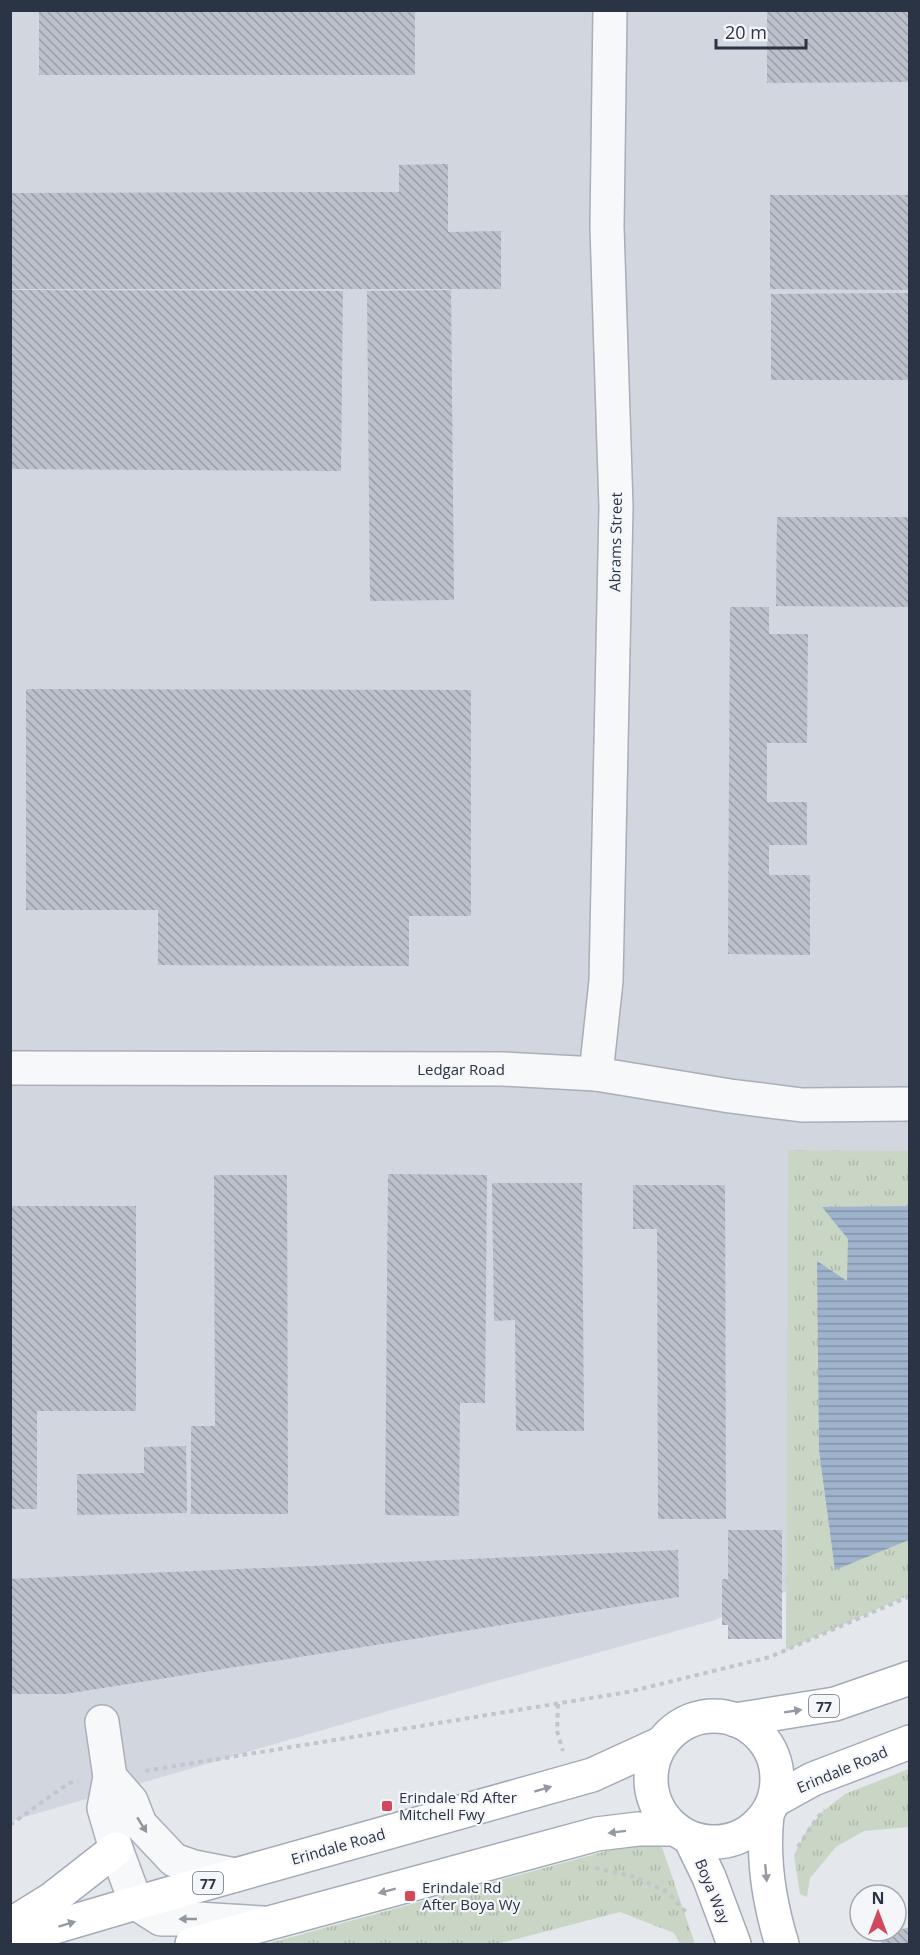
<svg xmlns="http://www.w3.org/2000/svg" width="920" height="1955" font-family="'Open Sans',sans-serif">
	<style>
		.built { fill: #d2d6de }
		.grass { fill: url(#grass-tufts) }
		.water { fill: url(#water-rules) }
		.building { fill: url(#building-back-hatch) }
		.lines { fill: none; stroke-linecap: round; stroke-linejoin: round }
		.minor-casing { stroke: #a9aeb7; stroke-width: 36 }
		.major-casing { stroke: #a3abb8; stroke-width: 36 }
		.path { stroke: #c2c5cb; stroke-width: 4; stroke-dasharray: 4.5 4.5; stroke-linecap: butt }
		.minor { stroke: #f7f8fa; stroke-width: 33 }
		.major { stroke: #fff; stroke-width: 33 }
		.oneway { fill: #959aa2 }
		.oneway2 { fill: #9196a0 }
		.poi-dot { fill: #d1495b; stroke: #f4f6f9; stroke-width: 2 }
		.labels { text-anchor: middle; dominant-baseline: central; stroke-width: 4.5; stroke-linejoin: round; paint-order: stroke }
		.shield { fill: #f4f6f9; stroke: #676e7b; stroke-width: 1.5 }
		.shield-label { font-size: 14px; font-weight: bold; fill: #2b3445 }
		.street-label { font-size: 15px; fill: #2b3445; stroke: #f4f6f9 }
		.poi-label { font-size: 15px; fill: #2b3445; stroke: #f4f6f9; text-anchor: start }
	</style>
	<defs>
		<pattern id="grass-tufts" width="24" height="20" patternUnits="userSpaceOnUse" patternTransform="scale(1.5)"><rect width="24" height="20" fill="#c9d6c5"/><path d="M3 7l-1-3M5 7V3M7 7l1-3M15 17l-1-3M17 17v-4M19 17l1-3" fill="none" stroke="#adb8ab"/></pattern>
		<pattern id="water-rules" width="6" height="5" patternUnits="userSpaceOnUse" patternTransform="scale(1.5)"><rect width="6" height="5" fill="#9fb4cc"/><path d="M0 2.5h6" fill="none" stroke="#8293a7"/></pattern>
		<pattern id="building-back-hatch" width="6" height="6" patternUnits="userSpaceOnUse" patternTransform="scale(1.5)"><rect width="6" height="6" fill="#bbc0ca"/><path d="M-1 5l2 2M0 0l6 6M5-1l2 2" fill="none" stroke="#989da6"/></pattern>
	</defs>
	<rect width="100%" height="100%" fill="#e4e7ec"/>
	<!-- built -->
	<polygon class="built" points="11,11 909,11 909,1543 712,1621 388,1711 11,1821"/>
	<!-- grass -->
	<g class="grass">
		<polygon points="788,1150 909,1151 909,1595 786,1650"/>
		<polygon points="909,1769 909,1827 864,1831 836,1847 810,1878 807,1897 800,1894 794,1855 807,1830 822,1812 845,1794"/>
		<polygon points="621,1847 662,1847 695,1944 680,1944 674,1933 620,1912 497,1944 266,1944"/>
	</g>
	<!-- water -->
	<polygon class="water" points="909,1206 909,1540 835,1570 819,1450 817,1261 847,1281 848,1239 822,1207"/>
	<!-- building -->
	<g class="building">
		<rect x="39" y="10" width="376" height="65"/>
		<polygon points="767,10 910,10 910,82 767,83"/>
		<polygon points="448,164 448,232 501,231 501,289 10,289 10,193 399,192 399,165"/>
		<polygon points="770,195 910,195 910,290 770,289"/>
		<polygon points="10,290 343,291 341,471 10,469"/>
		<polygon points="451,290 454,600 370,601 367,291"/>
		<polygon points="910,293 910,380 771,380 771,294"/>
		<polygon points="777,517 910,517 910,607 776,606"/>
		<polygon points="730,607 769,607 769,634 808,634 807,743 767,743 767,802 807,802 807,845 769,845 769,875 810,875 810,955 728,954"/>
		<polygon points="26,689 471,690 471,916 409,916 409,966 158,965 158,910 26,910"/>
		<polygon points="388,1174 487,1175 485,1403 460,1403 459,1516 385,1515"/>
		<polygon points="214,1175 287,1175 288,1514 191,1514 191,1426 215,1426"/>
		<polygon points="492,1183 582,1183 584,1431 516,1431 515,1320 494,1321"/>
		<polygon points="633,1185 725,1185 726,1519 658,1519 657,1229 633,1229"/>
		<polygon points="10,1206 136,1206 136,1411 37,1411 37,1509 10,1509"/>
		<polygon points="186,1446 187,1513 77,1515 77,1474 144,1473 144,1447"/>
		<polygon points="728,1530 782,1530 782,1639 728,1639 728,1625 722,1625 722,1579 728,1579"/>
		<polygon points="678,1550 679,1597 65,1694 10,1694 10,1579"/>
		<polygon points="910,1927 910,1944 882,1944 879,1935"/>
	</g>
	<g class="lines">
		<!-- minor casing -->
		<g class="minor-casing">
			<g id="minor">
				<polyline points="10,1068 503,1069 596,1074 730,1096 802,1105 910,1104"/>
				<polyline points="596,1074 606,981 616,507 607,227 610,10"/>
				<polyline points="102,1722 110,1777 104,1808 116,1849 136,1903 161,1919 197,1919 263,1923"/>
				<polyline points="110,1777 131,1801 140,1824 174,1860 194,1867 235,1875"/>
			</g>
		</g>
		<!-- major casing -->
		<g class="major-casing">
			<g id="major">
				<circle cx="714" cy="1779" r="63"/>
				<polyline points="735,1720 835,1704 910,1678"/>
				<polyline points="775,1800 813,1779 910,1742"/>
				<path d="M767,1815C762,1860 769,1902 782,1944"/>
				<polyline points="690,1838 709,1877 734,1944"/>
				<polyline points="10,1925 52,1899 116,1849"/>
				<polyline points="10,1940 136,1903 592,1775 662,1743"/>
				<polyline points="192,1944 597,1834 638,1829 675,1829"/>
			</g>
		</g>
		<!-- path -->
		<g class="path">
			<polyline points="558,1704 557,1731 563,1751"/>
			<polyline points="145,1771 628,1692 770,1657 910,1596"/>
			<polyline points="10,1825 69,1783 78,1781"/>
			<polyline points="798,1847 817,1818 825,1810"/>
			<polyline points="595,1868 636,1877 667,1892 687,1913"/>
		</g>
		<!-- minor -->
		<use href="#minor" class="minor"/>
		<!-- major -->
		<use href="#major" class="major"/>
	</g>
	<!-- one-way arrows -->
	<defs><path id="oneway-solid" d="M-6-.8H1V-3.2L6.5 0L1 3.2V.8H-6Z" transform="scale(1.5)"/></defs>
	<g class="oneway">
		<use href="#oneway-solid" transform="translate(793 1711) rotate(-9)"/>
		<use href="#oneway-solid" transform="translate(543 1789) rotate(-16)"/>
		<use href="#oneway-solid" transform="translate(617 1832) rotate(173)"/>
		<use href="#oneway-solid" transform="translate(766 1873) rotate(85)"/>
		<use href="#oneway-solid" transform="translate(387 1891) rotate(165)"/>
		<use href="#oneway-solid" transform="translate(67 1924) rotate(-17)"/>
	</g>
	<g class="oneway2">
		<use href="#oneway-solid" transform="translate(142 1825) rotate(58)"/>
		<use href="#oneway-solid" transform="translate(188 1919) rotate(-180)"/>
	</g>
	<!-- markers -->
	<g class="poi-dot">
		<rect x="381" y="1800" width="12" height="12" rx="3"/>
		<rect x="404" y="1890" width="12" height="12" rx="3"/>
	</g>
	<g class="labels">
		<!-- shield labels -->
		<g class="shield">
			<rect x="809" y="1695" width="30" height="22" rx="4.5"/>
			<rect x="193" y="1872" width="30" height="22" rx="4.5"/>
		</g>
		<g class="shield-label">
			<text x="824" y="1706">77</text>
			<text x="208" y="1883">77</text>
		</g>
		<!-- street labels -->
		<g class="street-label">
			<text transform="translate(615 542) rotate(-89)">Abrams Street</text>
			<text x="461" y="1069">Ledgar Road</text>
			<text transform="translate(842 1769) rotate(-23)">Erindale Road</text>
			<text transform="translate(338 1846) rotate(-16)">Erindale Road</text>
			<text transform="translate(713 1891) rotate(68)">Boya Way</text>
		</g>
		<!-- poi labels -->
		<g class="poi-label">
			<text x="399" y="1797">Erindale Rd After<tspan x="399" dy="17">Mitchell Fwy</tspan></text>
			<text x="422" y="1887">Erindale Rd<tspan x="422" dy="17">After Boya Wy</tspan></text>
		</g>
	</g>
	<!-- border -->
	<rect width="920" height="1955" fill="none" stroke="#2b3445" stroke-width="24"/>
	<!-- north arrow -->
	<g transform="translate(878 1913)"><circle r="28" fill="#f4f6f9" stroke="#a4a8b1" stroke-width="1.5"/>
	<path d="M0-4.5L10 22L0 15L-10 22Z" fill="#d1495b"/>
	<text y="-9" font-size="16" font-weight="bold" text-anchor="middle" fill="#2b3445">N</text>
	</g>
	<!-- scale -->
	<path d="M716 39v9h90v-9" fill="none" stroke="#2b3445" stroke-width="3"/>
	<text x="725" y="39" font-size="18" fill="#2b3445" stroke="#f4f6f9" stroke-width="4.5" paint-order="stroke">20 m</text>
</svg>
